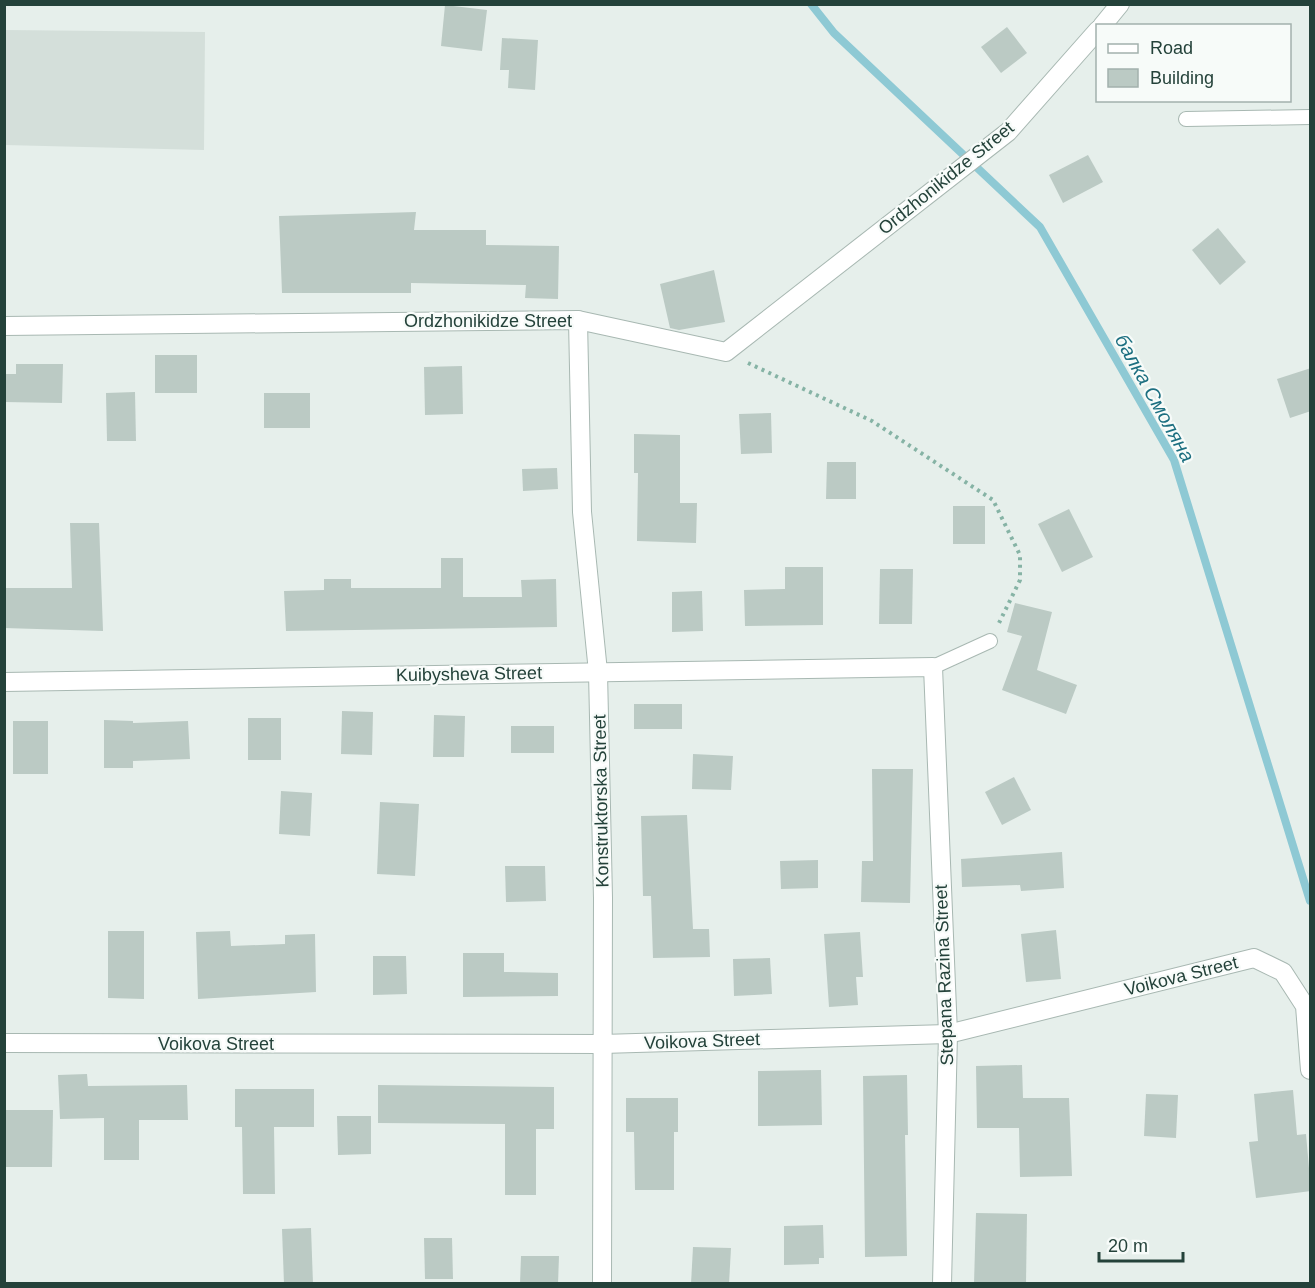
<svg xmlns="http://www.w3.org/2000/svg" width="1315" height="1288" font-family="Helvetica,sans-serif">
	<style>
		.built { fill: #d4dfda }
		.lines { fill: none; stroke-linecap: round; stroke-linejoin: round }
		.stream { stroke: #8ec9d4; stroke-width: 8 }
		.building { fill: #bbcac4 }
		.service-casing { stroke: #a8b8b2; stroke-width: 16 }
		.minor-casing { stroke: #a8b8b2; stroke-width: 20 }
		.path { stroke: #86b3a5; stroke-width: 4; stroke-dasharray: 3 4.5; stroke-linecap: butt }
		.service { stroke: #fff; stroke-width: 14 }
		.minor { stroke: #fff; stroke-width: 18 }
		.labels { text-anchor: middle; dominant-baseline: central; stroke-width: 4.5; stroke-linejoin: round; paint-order: stroke }
		.street-label { font-size: 18px; fill: #24423a; stroke: #f7fbf9 }
		.water-label { font-size: 20px; font-style: italic; fill: #1c6f80; stroke: #f7fbf9 }
	</style>
	<rect width="100%" height="100%" fill="#e6efeb"/>
	<!-- built -->
	<polygon class="built" points="5,30 205,32 204,150 5,145"/>
	<g class="lines">
		<!-- stream -->
		<polyline class="stream" points="811,4 834,33 1040,227 1174,460 1310,901"/>
	</g>
	<!-- building -->
	<g class="building">
		<polygon points="445,5 487,10 482,51 441,46"/>
		<polygon points="1007,27 1027,53 1001,73 981,47"/>
		<polygon points="502,38 538,40 535,90 508,88 509,70 500,70"/>
		<polygon points="1088,155 1103,182 1063,203 1049,175"/>
		<polygon points="416,212 414,230 486,230 486,245 559,246 558,299 525,298 526,285 411,283 411,293 282,293 279,216"/>
		<polygon points="1218,228 1246,262 1220,285 1192,250"/>
		<polygon points="714,270 725,322 679,330 670,328 660,284"/>
		<rect x="155" y="355" width="42" height="38"/>
		<polygon points="16,364 63,364 62,403 4,402 4,374 16,374"/>
		<polygon points="462,366 463,414 425,415 424,367"/>
		<polygon points="1311,368 1311,411 1290,418 1277,379"/>
		<polygon points="135,392 136,441 107,441 106,393"/>
		<rect x="264" y="393" width="46" height="35"/>
		<polygon points="771,413 772,453 741,454 739,414"/>
		<polygon points="634,434 680,435 680,503 697,503 696,543 637,541 638,473 634,473"/>
		<polygon points="827,462 856,462 856,499 826,499"/>
		<polygon points="557,468 558,489 523,491 522,469"/>
		<rect x="953" y="506" width="32" height="38"/>
		<polygon points="1069,509 1093,557 1062,572 1038,524"/>
		<polygon points="70,523 99,523 103,631 4,628 4,588 72,588"/>
		<polygon points="441,558 463,558 463,597 522,597 521,580 556,579 557,627 286,631 284,591 324,590 324,579 351,579 351,588 441,588"/>
		<polygon points="785,567 823,567 823,625 745,626 744,590 785,589"/>
		<polygon points="880,569 913,569 912,624 879,624"/>
		<polygon points="702,591 703,631 672,632 672,592"/>
		<polygon points="1015,603 1052,612 1037,670 1077,685 1066,714 1002,690 1022,636 1007,632"/>
		<rect x="634" y="704" width="48" height="25"/>
		<polygon points="342,711 373,712 372,755 341,754"/>
		<polygon points="434,715 465,716 464,757 433,757"/>
		<rect x="248" y="718" width="33" height="42"/>
		<polygon points="104,720 133,721 133,723 188,721 190,759 133,761 133,768 104,768"/>
		<rect x="13" y="721" width="35" height="53"/>
		<rect x="511" y="726" width="43" height="27"/>
		<polygon points="693,754 733,756 731,790 692,789"/>
		<polygon points="872,769 913,769 910,903 861,902 862,861 873,861"/>
		<polygon points="1014,777 1031,810 1002,825 985,792"/>
		<polygon points="281,791 312,793 310,836 279,834"/>
		<polygon points="380,802 419,804 415,876 377,874"/>
		<polygon points="687,815 693,929 709,929 710,957 653,958 651,896 643,896 641,816"/>
		<polygon points="1062,852 1064,888 1021,891 1020,885 962,887 961,859"/>
		<polygon points="818,860 818,888 781,889 780,861"/>
		<polygon points="505,866 545,866 546,901 506,902"/>
		<polygon points="1056,930 1061,979 1026,982 1021,934"/>
		<polygon points="108,931 144,931 144,999 108,998"/>
		<polygon points="230,931 231,946 285,944 285,935 315,934 316,992 198,999 196,932"/>
		<polygon points="860,932 863,977 856,977 858,1005 829,1007 824,934"/>
		<polygon points="463,953 504,953 504,972 558,973 558,996 463,997"/>
		<polygon points="373,956 406,956 407,994 373,995"/>
		<polygon points="770,958 772,994 734,996 733,959"/>
		<polygon points="1022,1065 1023,1098 1069,1098 1072,1176 1020,1177 1019,1128 977,1128 976,1066"/>
		<polygon points="821,1070 822,1125 758,1126 758,1071"/>
		<polygon points="87,1074 88,1086 187,1085 188,1120 139,1120 139,1160 104,1160 104,1118 60,1119 58,1075"/>
		<polygon points="907,1075 908,1135 905,1135 907,1256 865,1257 863,1076"/>
		<polygon points="378,1085 554,1087 554,1129 536,1129 536,1195 505,1195 505,1124 378,1123"/>
		<polygon points="235,1089 314,1089 314,1127 274,1127 275,1194 243,1194 242,1127 235,1127"/>
		<polygon points="1293,1090 1297,1135 1306,1134 1311,1191 1256,1198 1249,1142 1258,1141 1254,1094"/>
		<polygon points="1146,1094 1178,1095 1176,1138 1144,1136"/>
		<polygon points="626,1098 678,1098 678,1132 674,1132 674,1190 635,1190 634,1132 626,1132"/>
		<polygon points="4,1110 53,1110 52,1167 4,1167"/>
		<polygon points="337,1116 371,1116 371,1154 338,1155"/>
		<polygon points="976,1213 1027,1214 1026,1284 974,1284"/>
		<polygon points="823,1225 824,1258 819,1258 819,1264 784,1265 784,1226"/>
		<polygon points="311,1228 313,1284 284,1284 282,1229"/>
		<polygon points="424,1238 452,1238 453,1279 425,1279"/>
		<polygon points="693,1247 731,1248 729,1284 691,1284"/>
		<polygon points="521,1256 559,1256 558,1284 520,1284"/>
	</g>
	<g class="lines">
		<!-- service casing -->
		<g class="service-casing">
			<g id="service">
				<polyline points="1186,119 1310,117"/>
				<polyline points="933,667 990,641"/>
			</g>
		</g>
		<!-- minor casing -->
		<g class="minor-casing">
			<g id="minor">
				<polyline points="1102,26 1120,4"/>
				<polyline points="578,320 582,512 598,672 603,898 602,1284"/>
				<polyline points="4,326 578,320 726,352 1008,132 1098,30"/>
				<polyline points="4,682 933,667 948,1034 942,1284"/>
				<polyline points="4,1043 602,1044 948,1034 1254,958 1283,972 1305,1006 1310,1070"/>
			</g>
		</g>
		<!-- path -->
		<polyline class="path" points="748,363 872,421 993,500 1020,555 1020,580 999,623"/>
		<!-- service -->
		<use href="#service" class="service"/>
		<!-- minor -->
		<use href="#minor" class="minor"/>
	</g>
	<g class="labels">
		<!-- street labels -->
		<g class="street-label">
			<text transform="translate(946 178) rotate(-39)">Ordzhonikidze Street</text>
			<text x="488" y="321">Ordzhonikidze Street</text>
			<text transform="translate(469 674) rotate(-1)">Kuibysheva Street</text>
			<text transform="translate(601 801) rotate(-91)">Konstruktorska Street</text>
			<text transform="translate(944 975) rotate(-92)">Stepana Razina Street</text>
			<text transform="translate(1181 976) rotate(-14)">Voikova Street</text>
			<text transform="translate(702 1041) rotate(-2)">Voikova Street</text>
			<text x="216" y="1044">Voikova Street</text>
		</g>
		<!-- water labels -->
		<g class="water-label">
			<text transform="translate(1155 398) rotate(61)">балка Смоляна</text>
		</g>
	</g>
	<!-- border -->
	<rect width="1315" height="1288" fill="none" stroke="#24423a" stroke-width="12"/>
	<!-- legend -->
	<rect x="1096" y="24" width="195" height="78" fill="#f7fbf9" stroke="#a3b1ad" stroke-width="1.5"/>
	<rect x="1108" y="44" width="30" height="9" fill="#ffffff" stroke="#a3b1ad" stroke-width="1.5"/>
	<text x="1150" y="54" font-size="18" fill="#24423a">Road</text>
	<rect x="1108" y="69" width="30" height="18" fill="#bbcac4" stroke="#a3b1ad" stroke-width="1.5"/>
	<text x="1150" y="84" font-size="18" fill="#24423a">Building</text>
	<!-- scale -->
	<path d="M1099 1252v9h84v-9" fill="none" stroke="#24423a" stroke-width="3"/>
	<text x="1108" y="1252" font-size="18" fill="#24423a" stroke="#f7fbf9" stroke-width="4.5" paint-order="stroke">20 m</text>
</svg>
